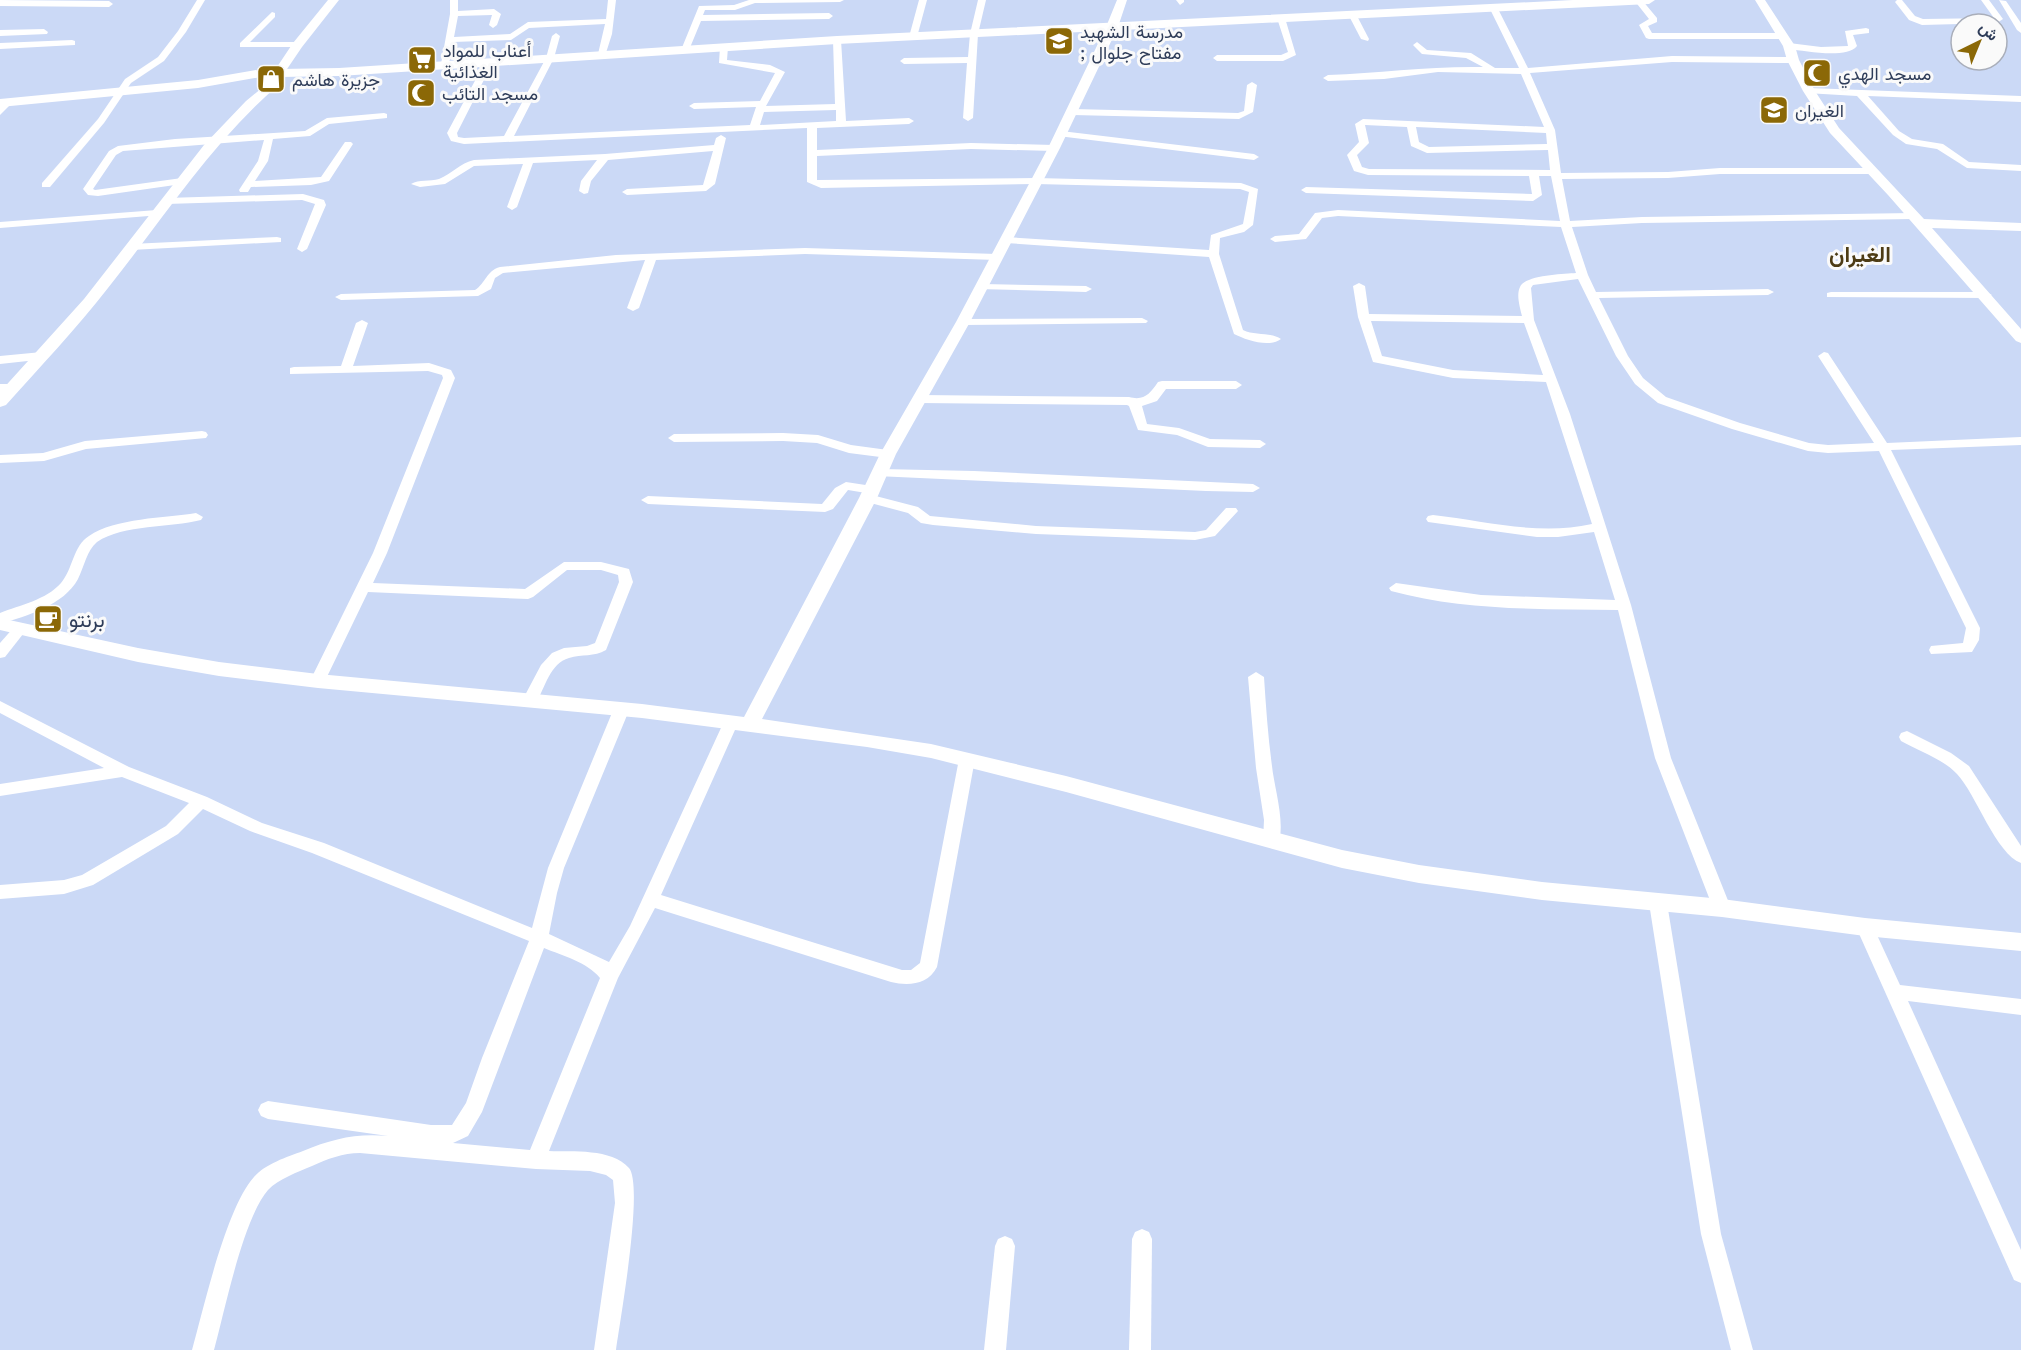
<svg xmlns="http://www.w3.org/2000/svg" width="2021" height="1350" font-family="'Work Sans',Vazirmatn,sans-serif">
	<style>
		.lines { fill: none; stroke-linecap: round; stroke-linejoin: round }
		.minor { fill: #fff; fill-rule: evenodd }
		.tertiary { fill: #fff; fill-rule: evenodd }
		.secondary { fill: #fff; fill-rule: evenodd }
		.labels { text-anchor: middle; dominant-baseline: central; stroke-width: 6; stroke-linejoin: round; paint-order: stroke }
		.far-poi-label { font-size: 18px; fill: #2f3d59; stroke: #fafafa; text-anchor: start }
		.poi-label { font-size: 21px; fill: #2f3d59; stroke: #fafafa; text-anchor: start }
		.far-district-label { font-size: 22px; font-weight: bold; fill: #4d3c15; stroke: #fafafa }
	</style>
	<rect width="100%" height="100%" fill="#cbd9f6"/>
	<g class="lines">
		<!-- minor -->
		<g class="minor">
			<polygon points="0,0 109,1 113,4 109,7 0,6"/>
			<polygon points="197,0 205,0 186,32 164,61 131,83 104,123 50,187 42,187 42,183 98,119 125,79 158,57 178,31"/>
			<polygon points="450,0 458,0 458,11 494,9 501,14 497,25 493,28 489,25 492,15 458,16 454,37 510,34 528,22 606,19 608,0 616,0 612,34 605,56 598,54 605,24 529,28 511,40 453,42 449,64 445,67 441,64 450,14"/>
			<polygon points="749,0 844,0 840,2 755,3 735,10 705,10 703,15 829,13 833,16 829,19 701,21 689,50 682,52 681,50 699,6 734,5"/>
			<polygon points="919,0 927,0 917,37 913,40 909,37"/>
			<polygon points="978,0 986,0 978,34 973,118 968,121 963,118 967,63 904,64 900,61 904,58 968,57 970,34"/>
			<polygon points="1176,0 1184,0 1184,2 1180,5"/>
			<polygon points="1634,0 1642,0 1657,18 1657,22 1648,26 1652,33 1783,33 1787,36 1783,39 1649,39 1646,38 1639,25 1649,19"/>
			<polygon points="1897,0 1902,0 1915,16 1923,19 1994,18 1981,0 1989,0 2003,19 1997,23 1922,25 1909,20 1895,2"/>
			<polygon points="1999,0 2006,1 2021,23 2021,33 2017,30"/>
			<path d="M1493,4L1497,7L1528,68L1672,56L1793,57L1797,60L1793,63L1672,62L1530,73L1555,130L1561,173L1668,172L1720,168H1872L1877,171L1872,174H1720L1668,178L1562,179L1570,221L1642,217L1913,213L1918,216L1913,219L1642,223L1572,227L1588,275L1596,292L1768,289L1774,292L1768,295L1599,298L1628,356L1643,378L1666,397L1740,423L1809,443L1828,445L1874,443L1818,356L1824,352L1828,353L1887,443L2021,437V445L1891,450L1980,628L1979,640L1972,652L1931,654L1929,650L1931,646L1963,643L1966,628L1879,451L1828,453L1808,451L1732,429L1658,403L1635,384L1616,356L1578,279L1533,285L1531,288L1534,320L1570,414L1631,605L1671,758L1731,908L1728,913L1722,915L1716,913L1713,908L1655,758L1618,610C1543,609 1464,611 1391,591L1389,588L1396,583L1481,595L1615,600L1594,532L1558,537H1537L1428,522L1426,519L1428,516L1433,515C1486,521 1539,536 1592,524L1546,382L1453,378L1373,362L1358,317L1353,286L1359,283L1365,286L1369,314L1522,316C1520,308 1516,295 1520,287C1525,275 1563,274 1576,273L1561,227L1338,216L1322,218L1306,239L1275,242L1270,239L1275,236L1299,234L1315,213L1338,210L1560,221L1551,176H1539L1542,195L1533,201L1306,193L1301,190L1306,187L1532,194L1529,176L1368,175L1354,171L1347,155L1359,142L1355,124L1363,119L1544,127L1521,74L1438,72L1384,79L1328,81L1323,78L1328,75C1380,73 1431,66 1483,67L1466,58L1422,54L1413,45L1417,42L1427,50L1471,53L1495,68H1519L1489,7ZM1365,125L1407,127L1411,146L1427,153L1548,150L1550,170L1369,169L1362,167L1357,155L1369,143ZM1416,127L1546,133L1547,144L1429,147L1419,142ZM1371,321L1524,323L1543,375L1453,370L1382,356Z"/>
			<polygon points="272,12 275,13 275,17 250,42 297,42 301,45 300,47 240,47 240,43"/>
			<polygon points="1349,12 1356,14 1369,39 1368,41 1361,39 1348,14"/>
			<polygon points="1281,15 1285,18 1296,55 1283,61 1217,61 1213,58 1217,55 1281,55 1288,52 1277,18"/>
			<path d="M1866,28L1869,29V33L1853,35L1857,46C1847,59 1805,51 1789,49L1785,46L1789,43L1821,47L1848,46L1845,31Z"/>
			<polygon points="44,29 48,32 47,34 0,36 0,30"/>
			<path d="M556,33L560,36L554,58L514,136L750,125L756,107L694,109L689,106L694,103L760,101L775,73L719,63L720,47L724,44L728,47L727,60L770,65L785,72L766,106L835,104L833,40L837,37L841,40L846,121L909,118L914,121L909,124L817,128V150L971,143L1054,145L1059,148L1054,151L971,149L817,156V180L1036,178L1241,183L1258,189L1253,225L1244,232L1220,238L1219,254L1243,330C1255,336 1271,332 1281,339C1269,348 1246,340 1234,334L1209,257L1006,243L1001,240L1006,237L1209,250L1211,235L1243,224L1249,192L1240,189L1036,184L821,188L807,182V128L464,144L451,141L447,133L485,62L489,59L493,62L457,133L458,137L464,138L504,136L546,58L552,36ZM836,110V121L760,125L764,112Z"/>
			<polygon points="72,40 75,41 75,45 0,49 0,43"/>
			<polygon points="1252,82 1257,85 1253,112 1239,119 1073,115 1068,112 1073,109 1238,113 1244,111 1247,85"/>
			<polygon points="1809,88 2021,96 2021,102 1868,96 1899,131 1912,139 1943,144 1969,162 2021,165 2021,171 1967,168 1937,149 1906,144 1893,135 1857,96 1806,93 1806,89"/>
			<polygon points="4,101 12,103 0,115 0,106"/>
			<polygon points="384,113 387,114 387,118 329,124 310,136 273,139 268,161 255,181 321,177 345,142 351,142 353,144 329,181 311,185 251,187 248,192 240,192 239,190 258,161 264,140 123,151 116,155 93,189 95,190 182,178 187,181 182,184 98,196 88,195 83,189 109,151 118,146 175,139 305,131 327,118"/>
			<polygon points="1061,131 1254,154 1259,157 1254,160 1058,136 1058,132"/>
			<path d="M721,135L726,138L715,184L706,191L627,195L622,192L627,189L703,185L713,151L608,160L591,181L588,193L584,194L579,191L581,181L597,160L533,163L517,207L512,210L507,207L523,164L474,166L445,184L420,187L411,184C419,179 430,182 439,179C452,174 460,163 474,160L605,154L714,145L716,138Z"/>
			<polygon points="303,194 324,200 326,205 307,249 302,252 297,249 315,204 302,200 166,204 161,201 166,198"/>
			<polygon points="157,210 161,211 161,215 0,228 0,222"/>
			<polygon points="277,237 281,238 281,242 131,250 126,247 131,244"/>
			<path d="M805,248L997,254L1002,257L997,260L805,254L656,260L639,308L633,311L627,308L645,260L503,273L495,278L491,289L478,296L341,300L335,297L341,294L475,290C486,283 486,271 500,267L616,255Z"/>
			<polygon points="982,284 1086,286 1092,289 1086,292 978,289 978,285"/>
			<polygon points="1831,292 1986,292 1992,295 1986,298 1827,297 1827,293"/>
			<polygon points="1142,318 1148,321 1146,323 963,325 957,322 963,319"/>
			<path d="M362,320L368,323L353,366L429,363L451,370L455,378L387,553L373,583L525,589L564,562H601L629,569L633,582L606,650C594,657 582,654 569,658C550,663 545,688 536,703H526L523,699L541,665L552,653L564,648L587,646L595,643L619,582L618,575L601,570H567L533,597L528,599L368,592L323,685L318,686L310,681L373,553L443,378L442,375L428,371L290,374V368L294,367L341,366L356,323Z"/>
			<polygon points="42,352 46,353 46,359 0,364 0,356"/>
			<path d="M1162,381H1236L1242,385L1236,389H1166L1157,401L1142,406L1147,424L1179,428L1210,439L1260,440L1266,444L1260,448L1208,447L1177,435L1138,430L1129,406L1127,405L920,403L914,399L920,395L1129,397C1144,401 1150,394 1158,382Z"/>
			<polygon points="0,384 13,384 19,388 13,392 0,392"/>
			<polygon points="202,431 206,432 208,435 206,438 86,449 44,461 0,463 0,455 43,453 85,441"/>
			<polygon points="783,433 818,435 851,445 888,450 894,454 888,458 849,453 817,443 783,441 674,442 668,438 674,434"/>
			<polygon points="881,469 974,471 1253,484 1260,488 1253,492 1206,491 876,476 874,473"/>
			<polygon points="846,482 872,486 879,490 872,494 848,490 833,509 825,512 648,504 641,500 648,496 822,504 835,488"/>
			<polygon points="868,494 918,507 930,516 1036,526 1195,532 1206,530 1226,508 1236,508 1238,511 1215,536 1195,540 1036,534 933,525 921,523 908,513 863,501 861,498"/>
			<path d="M196,513L203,517L201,520C170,528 124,524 97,542C87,550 84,567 78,579C64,605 27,616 0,624V613C20,605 46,600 61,583C73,569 73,546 89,536C115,518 165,518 196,513Z"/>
			<polygon points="20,624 27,629 5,657 0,658 0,643 15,626"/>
			<path d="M1256,672L1264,677C1266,707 1268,737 1272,766C1274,787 1287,827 1277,846L1271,847L1265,846L1263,841L1264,820L1256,768L1248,677Z"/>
			<path d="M0,701L129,767L207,797L262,823L324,843L532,928L548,868L614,708L617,704H627L630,708L564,868L557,893L549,934L609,962L630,926L726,717H736L739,721L661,895L902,970H911L920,963L959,759L961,755H973L975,759L937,967C928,985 908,986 891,982L655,908L618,978L549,1151C573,1152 611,1148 629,1168C644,1186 620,1321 616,1350H594L615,1203L613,1180L606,1175L590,1171L536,1169L360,1153C343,1153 327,1159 312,1166C298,1172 278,1179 268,1190C243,1219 225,1310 214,1350H192C204,1307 226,1208 254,1177C265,1164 287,1157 303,1151C332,1139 356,1133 388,1136L268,1119L261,1116L258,1110L261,1104L268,1101L431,1125H452L466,1103L482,1058L529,941L312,853L250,831L203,809L178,834L93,885L64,894L0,899V885L64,880L82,875L166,826L189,803L122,777L0,796V784L104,768L0,713ZM544,948C563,956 587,962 600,978L530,1150L453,1143L468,1136L482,1112Z"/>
			<path d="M1907,731L1951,753L1969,766L2021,846V863C1996,854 1976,794 1957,774C1943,759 1919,751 1901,741L1899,737L1901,733Z"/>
			<polygon points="1658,896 1664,898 1667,903 1721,1234 1753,1350 1731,1350 1701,1234 1649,903 1652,898"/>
			<polygon points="1865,920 1871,922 1900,985 2021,999 2021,1015 1908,1001 2021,1250 2021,1283 2014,1280 1856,927 1859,922"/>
			<polygon points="1142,1229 1149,1232 1152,1239 1151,1350 1129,1350 1132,1239 1135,1232"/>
			<polygon points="1005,1236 1012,1239 1015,1246 1006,1350 984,1350 995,1246 998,1239"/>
		</g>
		<!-- tertiary -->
		<g class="tertiary">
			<polygon points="328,0 339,0 302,47 283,75 275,75 273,73 293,43"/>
			<polygon points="1117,0 1127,0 1118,27 1060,148 970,322 896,454 877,498 762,719 931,744 1066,776 1342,850 1419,865 1542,882 1722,899 1865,918 2021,933 2021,951 1865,936 1722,917 1542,900 1419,883 1342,868 1066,792 931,758 867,747 642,718 318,688 219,676 138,662 0,630 0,618 138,648 219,662 318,674 642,704 744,717 859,498 880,454 956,322 1048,148 1106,27"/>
			<polygon points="1755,0 1765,0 1795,46 1799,60 1815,91 1839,128 1924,219 2021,223 2021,231 1932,228 2021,329 2021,343 2016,341 1888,195 1830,133 1803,91 1787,60 1783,46"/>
			<path d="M273,79L279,83L277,86C210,145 163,219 108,288C76,329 40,367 6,405L0,407V392L84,299L204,145L246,101Z"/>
		</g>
		<!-- secondary -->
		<g class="secondary">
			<polygon points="1573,0 1655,0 1649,4 837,44 339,76 280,77 273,73 280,69 339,68 837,36"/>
			<polygon points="256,70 263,74 261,77 198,88 0,107 0,99 198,80"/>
		</g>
	</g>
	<!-- icons -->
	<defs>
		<g id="school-square" transform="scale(1.5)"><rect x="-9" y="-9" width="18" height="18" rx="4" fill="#8b6807" stroke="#fafafa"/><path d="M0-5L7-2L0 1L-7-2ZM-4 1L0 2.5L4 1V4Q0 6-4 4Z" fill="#fff"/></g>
		<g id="supermarket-square" transform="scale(1.5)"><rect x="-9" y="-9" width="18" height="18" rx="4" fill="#8b6807" stroke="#fafafa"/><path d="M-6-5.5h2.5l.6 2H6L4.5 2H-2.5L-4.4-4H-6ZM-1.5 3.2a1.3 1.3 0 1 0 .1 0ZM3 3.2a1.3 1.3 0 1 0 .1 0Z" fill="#fff"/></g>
		<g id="mosque-square" transform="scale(1.5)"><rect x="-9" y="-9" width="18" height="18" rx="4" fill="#8b6807" stroke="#fafafa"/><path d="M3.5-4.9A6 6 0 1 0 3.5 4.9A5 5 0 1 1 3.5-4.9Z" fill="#fff"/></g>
		<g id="shop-square" transform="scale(1.5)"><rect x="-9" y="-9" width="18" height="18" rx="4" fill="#8b6807" stroke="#fafafa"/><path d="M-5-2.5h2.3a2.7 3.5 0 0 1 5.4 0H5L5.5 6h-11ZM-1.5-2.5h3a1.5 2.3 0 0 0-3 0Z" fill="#fff"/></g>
		<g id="cafe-square" transform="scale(1.5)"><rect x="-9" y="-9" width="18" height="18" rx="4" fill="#8b6807" stroke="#fafafa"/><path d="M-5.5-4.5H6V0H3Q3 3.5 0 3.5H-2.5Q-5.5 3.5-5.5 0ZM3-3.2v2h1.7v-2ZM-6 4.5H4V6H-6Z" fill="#fff"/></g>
	</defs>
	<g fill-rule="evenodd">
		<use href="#school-square" x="1059" y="41"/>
		<use href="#supermarket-square" x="422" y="60"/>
		<use href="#mosque-square" x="1817" y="73"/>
		<use href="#shop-square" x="271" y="79"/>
		<use href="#mosque-square" x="421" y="93"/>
		<use href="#school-square" x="1774" y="110"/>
		<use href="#cafe-square" x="48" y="619"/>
	</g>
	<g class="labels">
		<!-- far-poi labels -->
		<g class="far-poi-label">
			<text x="1080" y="31">مدرسة الشهيد<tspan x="1080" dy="21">; مفتاح جلوال</tspan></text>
			<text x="443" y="50">أعناب للمواد<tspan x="443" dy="21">الغذائية</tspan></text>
			<text x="1838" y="73">مسجد الهدي</text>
			<text x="292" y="79">جزيرة هاشم</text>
			<text x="442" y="93">مسجد التائب</text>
			<text x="1795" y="110">الغيران</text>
		</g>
		<!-- poi labels -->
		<g class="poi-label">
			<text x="69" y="619">برنتو</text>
		</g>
		<!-- far-district labels -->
		<g class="far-district-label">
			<text x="1860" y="254">الغيران</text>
		</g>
	</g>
	<!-- north arrow -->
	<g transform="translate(1979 42) rotate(43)"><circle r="28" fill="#fafafa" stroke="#a9aeba" stroke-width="1.5"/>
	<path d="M0-4.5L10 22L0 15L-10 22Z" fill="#8b6807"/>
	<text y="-9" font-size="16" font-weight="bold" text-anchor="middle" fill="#2f3d59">ش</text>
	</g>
</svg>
